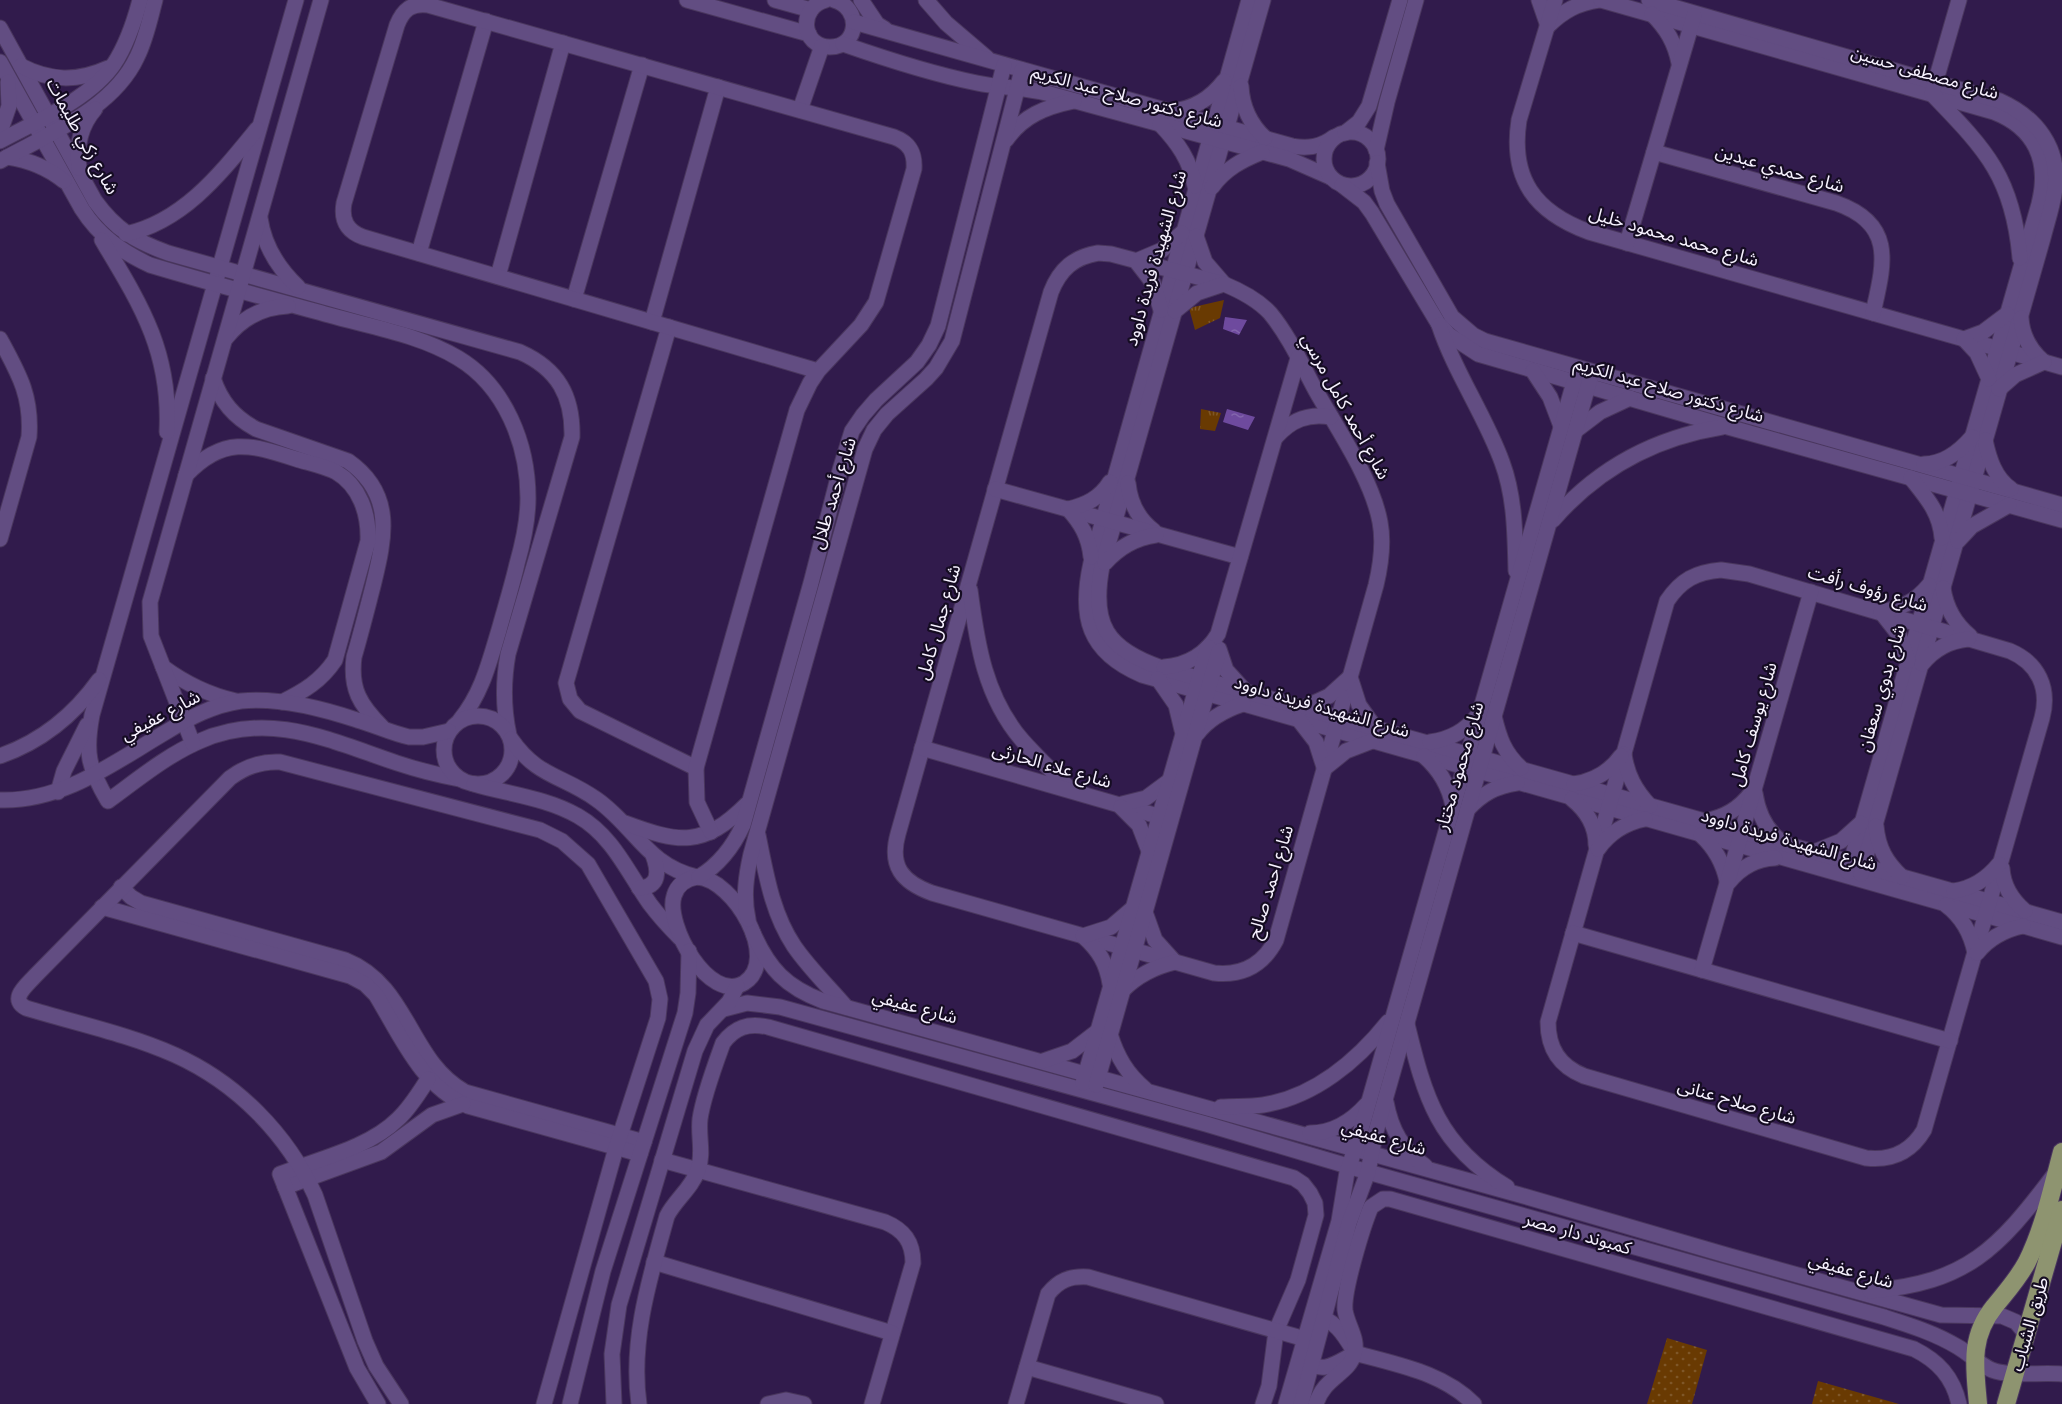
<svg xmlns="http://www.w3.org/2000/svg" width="2062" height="1404" font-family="Inter,'Noto Sans Arabic',sans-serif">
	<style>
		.grass { fill: url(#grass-tufts) }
		.park { fill: url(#park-dots) }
		.water { fill: url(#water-ripples) }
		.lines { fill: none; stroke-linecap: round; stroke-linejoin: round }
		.minor-casing { stroke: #4a375e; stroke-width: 17 }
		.major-casing { stroke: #4a375e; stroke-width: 20 }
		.minor { stroke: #624d82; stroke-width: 15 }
		.major { stroke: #8e9470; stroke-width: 18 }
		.labels { text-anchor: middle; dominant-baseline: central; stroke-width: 4.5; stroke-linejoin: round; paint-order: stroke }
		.street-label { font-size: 18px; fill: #f7f2ff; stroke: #150c22 }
	</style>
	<defs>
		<pattern id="grass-tufts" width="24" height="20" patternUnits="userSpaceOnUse" patternTransform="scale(1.5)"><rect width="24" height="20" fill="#693a02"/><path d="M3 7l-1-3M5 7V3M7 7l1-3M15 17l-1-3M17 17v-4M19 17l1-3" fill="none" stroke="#7f5728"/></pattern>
		<pattern id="park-dots" width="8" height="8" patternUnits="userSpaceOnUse" patternTransform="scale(1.5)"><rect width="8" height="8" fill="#693a02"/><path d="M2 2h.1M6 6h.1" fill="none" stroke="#7f5728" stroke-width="1.8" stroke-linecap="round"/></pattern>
		<pattern id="water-ripples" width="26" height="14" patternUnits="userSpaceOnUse" patternTransform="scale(1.5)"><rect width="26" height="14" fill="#6e4a9e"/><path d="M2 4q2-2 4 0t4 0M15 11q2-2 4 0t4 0" fill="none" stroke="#8365ad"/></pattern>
	</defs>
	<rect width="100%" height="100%" fill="#311b4c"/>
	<!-- grass -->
	<g class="grass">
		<polygon points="1224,300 1220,318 1195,330 1189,308"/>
		<polygon points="1201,409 1221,413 1215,431 1200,429"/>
	</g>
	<!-- park -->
	<g class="park">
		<polygon points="1667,1338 1707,1350 1692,1404 1647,1404"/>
		<polygon points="1818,1381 1899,1404 1812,1404"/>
	</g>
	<!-- water -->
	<g class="water">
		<polygon points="1225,317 1247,320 1239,335 1223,329"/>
		<polygon points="1227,409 1255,417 1248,430 1223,422"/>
	</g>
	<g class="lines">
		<!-- minor casing -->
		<g class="minor-casing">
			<g id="minor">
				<path d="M296,0L92,715C85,752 88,767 108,801C137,780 167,755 200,741C270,710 331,741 397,763C418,770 438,775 459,779"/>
				<polyline points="687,0 809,34"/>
				<polyline points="775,0 811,10"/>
				<path d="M826,0C798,7 801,47 830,47C859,47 862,8 834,0"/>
				<polyline points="861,0 877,24 885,29"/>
				<polyline points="926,0 946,23 987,58"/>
				<path d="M1249,0L1091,563C1079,617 1088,652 1142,675L2062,937"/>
				<path d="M1263,0L1102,566C1091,624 1106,649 1162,668L2062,922"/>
				<path d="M1539,0L1548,26C1563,11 1578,3 1599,0"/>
				<path d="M1555,0L1519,120C1510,179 1535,212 1589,232L2062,367"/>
				<path d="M1601,0L1994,112C2035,128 2050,161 2039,204L1848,872"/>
				<path d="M1649,0L2000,101C2036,117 2060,148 2055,188C2053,205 2047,222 2043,238L1861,874"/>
				<path d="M1959,0L1932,94C1986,150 2013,177 2020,258"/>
				<path d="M1652,14C1667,29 1675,43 1679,63"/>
				<path d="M854,22L1292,146C1308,149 1321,147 1334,137"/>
				<path d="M0,28L95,201C116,230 135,241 168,253L520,352C558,369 573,396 572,437L508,654C503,682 503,708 509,735"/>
				<path d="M843,44C886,59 932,74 977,83C1000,88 1023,87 1046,93L1289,159L1330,177"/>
				<path d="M0,62L82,209C99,236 122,252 150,265C210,283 270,299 329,315C372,327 420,335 458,358C505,386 528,444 528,498C528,520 523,543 517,564C512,586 505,608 499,630C489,663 482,693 460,720"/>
				<path d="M21,66C50,81 77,82 108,68"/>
				<path d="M1241,86C1242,106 1250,124 1265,138"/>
				<polyline points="800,110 822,46"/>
				<path d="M1172,111C1193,109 1211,98 1224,81"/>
				<path d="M1160,124C1178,143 1190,160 1195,186"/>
				<circle cx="1351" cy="159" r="27"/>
				<polyline points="0,132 9,106 8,82"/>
				<polyline points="1345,133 1359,122 1369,106 1400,0"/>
				<path d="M1006,140C1023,116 1045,107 1074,101"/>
				<path d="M0,141C37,121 90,99 114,64C127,44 134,23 140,0"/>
				<polyline points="1376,150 1387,102 1416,0"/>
				<path d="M1654,152L1836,203C1896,224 1884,264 1873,313"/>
				<path d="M7,157C28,160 47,167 64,181"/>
				<path d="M0,161C48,134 113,109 137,57C146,39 150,19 155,0"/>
				<polyline points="1377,163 1382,191 1387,204 1452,317 1473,335 1485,341 2062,505"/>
				<path d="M79,168C76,146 81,125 95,109"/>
				<polyline points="1342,185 1364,202 1372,213 1438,323 1449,335 1478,354 1728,427 2062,520"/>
				<path d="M1212,187C1225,169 1242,160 1262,152"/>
				<path d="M260,218C264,246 278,268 298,287"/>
				<path d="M126,234C184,221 221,173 257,129"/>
				<polyline points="1196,236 1205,262 1224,284"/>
				<path d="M102,240C141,305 171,352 167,432"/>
				<polyline points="1627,243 1694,16"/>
				<polyline points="419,253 486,21"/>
				<path d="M1098,253L1111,254L1224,284C1241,291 1257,299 1270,313C1289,336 1302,365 1316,391C1338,430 1372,479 1380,522C1384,543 1381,564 1376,585L1276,940C1263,965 1242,976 1214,973L932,893C902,882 889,866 898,834L1051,292C1060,269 1074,257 1098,253Z"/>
				<polyline points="498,276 563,43"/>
				<polyline points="574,299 642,65"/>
				<polyline points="1161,310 1153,283 1136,261 1162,250 1182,233"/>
				<polyline points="1175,311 1197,293 1224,284"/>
				<path d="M2021,318C2022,336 2030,350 2044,362"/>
				<polyline points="652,322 718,87"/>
				<path d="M1439,325C1455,373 1485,415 1502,462C1515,497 1515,534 1516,571"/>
				<polyline points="669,327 566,683 570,699 580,711 696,768"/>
				<path d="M226,338C242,318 262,307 288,306"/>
				<path d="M0,339C19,374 32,396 29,437L0,539"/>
				<polyline points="1964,339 1983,332 2007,314"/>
				<polyline points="1964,339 1977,353 1989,379"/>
				<polyline points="1533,371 1550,397 1561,426"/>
				<path d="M213,378C221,402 234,417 256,429L348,461C395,494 385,537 373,586C367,609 361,633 354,657C350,689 360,705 382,727"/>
				<polyline points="1999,389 2015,375 2044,362"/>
				<polyline points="1575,431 1600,412 1630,398"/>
				<path d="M1276,437C1291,420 1308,413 1331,417"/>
				<path d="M1985,440C1989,459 1995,478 2011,489"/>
				<path d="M1924,464C1944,464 1960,451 1972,437"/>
				<path d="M186,475C223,436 250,444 296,459C309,463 324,466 336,472C360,486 369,514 368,541L335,660C321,681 304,691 282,702"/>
				<path d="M1911,478C1926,497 1940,512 1942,538"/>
				<path d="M1128,483C1130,503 1138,519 1154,531"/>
				<polyline points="995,489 1240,557"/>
				<path d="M1068,509C1086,505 1100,498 1110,482"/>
				<path d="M1068,509C1081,523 1089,537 1091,557"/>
				<path d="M1553,520C1598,468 1654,438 1722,427"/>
				<polyline points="1958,541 1972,526 2009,505"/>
				<path d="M1105,563C1119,547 1135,538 1156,535"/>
				<path d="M1721,570L1749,574L2010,651C2038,663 2050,688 2042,718L1924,1130C1911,1152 1892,1161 1866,1158L1584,1076C1559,1066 1548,1048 1548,1022L1667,601C1681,580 1696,572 1721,570Z"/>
				<path d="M1943,588C1946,608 1954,623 1970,636"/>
				<path d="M970,590C977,644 985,697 1022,740C1037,757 1054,773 1070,789"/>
				<path d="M1881,612C1902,608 1916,601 1929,585"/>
				<polyline points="1881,612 1899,635 1908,661"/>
				<polyline points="1219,649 1226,670 1245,691"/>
				<path d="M1922,664C1934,649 1949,641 1968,639"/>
				<path d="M163,667C186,684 209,695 236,701"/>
				<path d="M1164,667C1187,665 1206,654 1218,634L1298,358"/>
				<polyline points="1158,679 1176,705 1182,730"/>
				<polyline points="1351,680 1359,705 1376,729"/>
				<polyline points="1303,708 1329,696 1350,677"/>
				<circle cx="478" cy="750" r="34"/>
				<path d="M1494,716C1499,737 1504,753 1521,768"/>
				<polyline points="1299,720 1316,742 1324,767"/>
				<path d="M1197,734C1209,718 1225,710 1243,704"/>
				<path d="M511,739C537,777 562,775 596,799C635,826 647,866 697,877"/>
				<path d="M1430,742C1451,739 1465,731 1478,715"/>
				<polyline points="193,744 151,636 150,602 321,0"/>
				<polyline points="922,748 1168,819"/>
				<path d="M1624,754C1627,775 1635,790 1650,806"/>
				<path d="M0,756C40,742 74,715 99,680"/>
				<path d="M1424,756C1440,770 1449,785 1453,806"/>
				<polyline points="1325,768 1346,751 1372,741"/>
				<path d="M474,784C508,794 547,798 578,816C613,836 628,873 650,904C659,916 669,927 680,938"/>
				<path d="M1574,784C1593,781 1609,773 1621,756"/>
				<polyline points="58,792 64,771 87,725"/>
				<path d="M1755,793C1758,813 1765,829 1781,841"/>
				<path d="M1572,799C1587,811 1596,826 1596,845"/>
				<path d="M0,800C63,802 113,763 166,732C189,718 213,705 241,701C279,697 321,708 357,720C375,725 391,733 409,737H423L449,731"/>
				<polyline points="1122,804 1146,798 1169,781"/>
				<polyline points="1121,807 1139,825 1149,851"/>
				<path d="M1468,809C1482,794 1496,786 1517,783"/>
				<path d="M1705,821C1725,817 1739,809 1752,792"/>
				<path d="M625,823C679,843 703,848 747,804"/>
				<path d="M1876,826C1878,848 1886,862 1902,877"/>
				<path d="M711,832L697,802L696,768L797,410L810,383L818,371L363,237C347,231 341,220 344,203L397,25C403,10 411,3 428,5L894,137C910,143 915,153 914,169L876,302L861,325L818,371"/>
				<path d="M758,835C766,874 772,913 794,946C809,968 829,987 846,1007"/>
				<path d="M1701,835C1715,848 1723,862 1727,881"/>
				<path d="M1598,849C1610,832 1625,823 1645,819"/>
				<polyline points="1814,852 1841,841 1861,823"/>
				<path d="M2002,868C2003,885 2012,900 2025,911"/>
				<path d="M697,877C734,879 781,960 744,983C709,1004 665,925 674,896C677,885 686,879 697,877Z"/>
				<path d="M699,877C720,864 733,847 743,825L811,583L840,470L852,431L863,415L876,400L917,362L929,345L938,326L1004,65"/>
				<path d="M1729,882C1741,867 1756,859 1775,858"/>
				<path d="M121,887L131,897L141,903L345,960C410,986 408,1060 465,1092L644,1142"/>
				<path d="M639,888C660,887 659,871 653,855"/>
				<path d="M1954,891C1973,888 1987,879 1999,864"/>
				<path d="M1946,905C1962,917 1971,933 1975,953"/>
				<path d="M102,907L350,976L365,984L376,995C401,1036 421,1086 468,1106L640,1154"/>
				<polyline points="1145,912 1155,940 1173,960"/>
				<path d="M748,919C743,897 746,876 751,854L865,449L874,430L887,414L926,379L936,368L952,341L1022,70"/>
				<path d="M753,933C769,969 786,987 823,1001L1520,1195L1726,1255L1941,1315L2002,1316L2016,1322L2026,1334"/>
				<polyline points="1573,933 1950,1041"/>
				<path d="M1083,936C1099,950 1107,964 1110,984"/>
				<polyline points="1083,936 1111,927 1132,909"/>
				<path d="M1977,953C1989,938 2004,930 2023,926"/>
				<polyline points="1702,970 1811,592"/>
				<path d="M1123,990C1138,975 1154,967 1175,962"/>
				<path d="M724,1009L747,1003L780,1007L1206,1124L1368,1172L1884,1317C1909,1325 1935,1333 1958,1347C1970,1354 1980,1365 1992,1370C2010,1377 2041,1372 2062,1374"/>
				<path d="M1407,1024C1425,1098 1438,1145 1507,1187"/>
				<path d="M1110,1034C1117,1057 1127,1074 1145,1089"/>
				<polyline points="1043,1061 1072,1051 1098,1031"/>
				<polyline points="1083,1083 1208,647"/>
				<polyline points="1096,1085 1219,651"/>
				<path d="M1386,1102C1391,1129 1402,1150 1425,1166"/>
				<path d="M1221,1107C1235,1106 1249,1107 1263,1105C1314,1097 1357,1061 1388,1022"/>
				<path d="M1310,1133C1334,1133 1352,1121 1367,1104"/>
				<path d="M662,1160L885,1222C904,1230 913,1242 913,1263L872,1404"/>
				<polyline points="285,1187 381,1152 432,1115 463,1104"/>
				<polyline points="654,1262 892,1333"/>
				<path d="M1870,1291C1967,1283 1998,1249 2054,1175"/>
				<path d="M1315,1318C1335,1317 1346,1338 1355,1353C1397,1365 1442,1372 1474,1404"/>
				<path d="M1304,1359C1321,1374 1332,1366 1350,1356"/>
				<polyline points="1027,1367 1156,1404"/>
				<path d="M378,1404L357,1368L280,1174C318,1159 369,1148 398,1119C410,1108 419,1093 428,1079"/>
				<path d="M401,1404L376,1366L365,1341L315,1195C287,1134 237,1083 175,1055C128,1034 75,1023 26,1008C9,999 26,986 35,976L230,778C246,766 261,761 280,762L540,830L562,841L588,864L656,981L660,999L658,1018L616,1148L544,1404"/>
				<polyline points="570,1404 603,1271 685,1013 688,993 689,951"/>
				<polyline points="614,1404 612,1354 619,1305 695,1051 707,1025 729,1002 737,986"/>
				<path d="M639,1404C630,1340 650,1277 667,1216C675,1200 692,1188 698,1170C704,1153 698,1137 700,1119C703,1097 715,1065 723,1043C735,1027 748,1023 768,1027L1294,1178L1303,1184L1310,1193L1315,1203L1316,1215L1298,1280L1276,1331L1269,1386L1263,1404"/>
				<polyline points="768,1404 786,1400 804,1404"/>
				<path d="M1016,1404L1048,1294C1059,1280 1070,1276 1088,1277L1305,1339"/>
				<polyline points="1286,1404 1339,1221 1347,1172 1358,1140 1578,368"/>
				<polyline points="1301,1404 1349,1223 1368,1172 1375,1135 1592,372"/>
				<path d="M1316,1404C1324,1377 1349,1374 1354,1354C1359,1339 1347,1325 1345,1310C1343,1291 1363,1226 1371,1207L1383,1199H1390L1914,1349C1938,1361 1953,1377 1959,1404"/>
			</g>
		</g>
		<!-- major casing -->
		<g class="major-casing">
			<g id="major">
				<path d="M1978,1404C1975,1368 1969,1338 1994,1307C2006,1292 2018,1279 2027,1262C2044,1228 2052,1189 2062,1152"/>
				<polyline points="2006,1404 2062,1210"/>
			</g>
		</g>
		<!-- minor -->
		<use href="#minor" class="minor"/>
		<!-- major -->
		<use href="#major" class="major"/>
	</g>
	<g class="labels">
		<!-- street labels -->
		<g class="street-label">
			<text transform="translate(1925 72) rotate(16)">شارع مصطفى حسين</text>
			<text transform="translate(1127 96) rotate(15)">شارع دكتور صلاح عبد الكريم</text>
			<text transform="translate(83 136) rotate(61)">شارع زكي طليمات</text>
			<text transform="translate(1780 168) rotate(16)">شارع حمدي عبدين</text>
			<text transform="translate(1674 236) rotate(16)">شارع محمد محمود خليل</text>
			<text transform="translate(1155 258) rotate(-74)">شارع الشهيدة فريدة داوود</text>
			<text transform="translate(1669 389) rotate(16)">شارع دكتور صلاح عبد الكريم</text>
			<text transform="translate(1346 406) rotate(61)">شارع أحمد كامل مرسي</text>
			<text transform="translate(833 493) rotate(-73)">شارع أحمد طلال</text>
			<text transform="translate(1868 588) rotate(16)">شارع رؤوف رأفت</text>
			<text transform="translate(938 622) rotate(-74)">شارع جمال كامل</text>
			<text transform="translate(1881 688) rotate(-74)">شارع بدوي سعفان</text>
			<text transform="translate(1322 706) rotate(16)">شارع الشهيدة فريدة داوود</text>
			<text transform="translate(160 715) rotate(-28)">شارع عفيفي</text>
			<text transform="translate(1753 724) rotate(-74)">شارع يوسف كامل</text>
			<text transform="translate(1052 765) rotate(16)">شارع علاء الحارثى</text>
			<text transform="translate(1459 766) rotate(-74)">شارع محمود مختار</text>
			<text transform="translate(1789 839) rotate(16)">شارع الشهيدة فريدة داوود</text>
			<text transform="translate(1270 882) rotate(-73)">شارع احمد صالح</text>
			<text transform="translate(915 1006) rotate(15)">شارع عفيفي</text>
			<text transform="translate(1737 1101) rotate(16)">شارع صلاح عنانى</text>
			<text transform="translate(1384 1137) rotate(16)">شارع عفيفي</text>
			<text transform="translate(1578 1233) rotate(16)">كمبوند دار مصر</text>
			<text transform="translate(1851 1270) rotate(16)">شارع عفيفي</text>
			<text transform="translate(2029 1324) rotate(-74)">طريق الشباب</text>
		</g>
	</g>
</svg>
